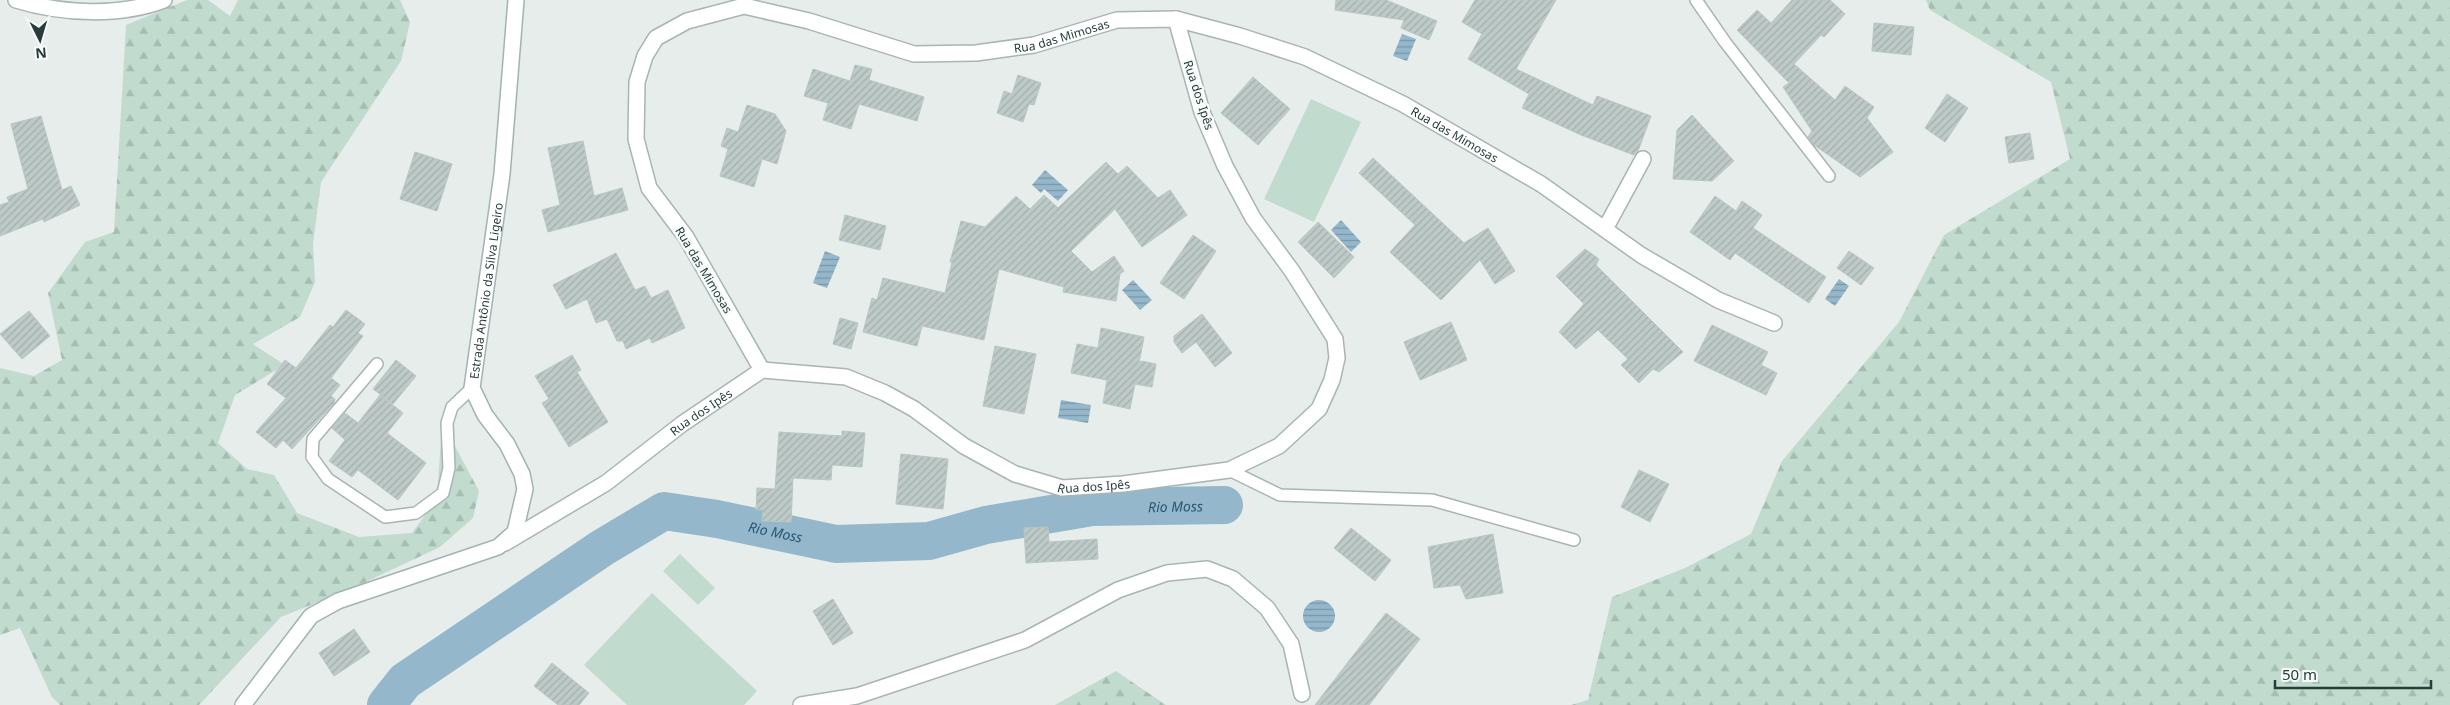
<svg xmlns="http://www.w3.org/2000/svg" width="2450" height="705" font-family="'Noto Sans',sans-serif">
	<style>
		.forest { fill: url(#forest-firs) }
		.garden { fill: #c1dbce }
		.water { fill: url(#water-rules) }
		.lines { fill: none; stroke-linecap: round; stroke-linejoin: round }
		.river { stroke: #94b7cb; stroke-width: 38 }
		.building { fill: url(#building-hatch); stroke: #b9c6c3 }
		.lane-casing { stroke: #a9b5b3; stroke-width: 14 }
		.street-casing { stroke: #a9b5b3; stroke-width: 18 }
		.secondary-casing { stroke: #a2b4b2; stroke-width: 18 }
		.lane { stroke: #fff; stroke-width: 11 }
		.street { stroke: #fff; stroke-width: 15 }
		.secondary { stroke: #fff; stroke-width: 15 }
		.labels { text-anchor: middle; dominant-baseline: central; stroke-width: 5; stroke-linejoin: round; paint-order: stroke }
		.street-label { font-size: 12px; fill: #263d3c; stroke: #f6faf9 }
		.water-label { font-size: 14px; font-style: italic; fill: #275673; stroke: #f6faf9 }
	</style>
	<defs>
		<pattern id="forest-firs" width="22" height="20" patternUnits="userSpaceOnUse" patternTransform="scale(1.25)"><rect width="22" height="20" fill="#c1dbce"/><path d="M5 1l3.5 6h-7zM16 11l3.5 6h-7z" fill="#a6bdb2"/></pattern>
		<pattern id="water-rules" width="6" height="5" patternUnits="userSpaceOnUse" patternTransform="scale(1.25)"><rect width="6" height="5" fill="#94b7cb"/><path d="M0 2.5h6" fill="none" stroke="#7996a6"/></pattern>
		<pattern id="building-hatch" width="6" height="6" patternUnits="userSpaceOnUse" patternTransform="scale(1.25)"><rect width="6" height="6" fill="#becac8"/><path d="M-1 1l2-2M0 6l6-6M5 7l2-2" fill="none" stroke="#a3aead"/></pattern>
	</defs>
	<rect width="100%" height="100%" fill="#e6edeb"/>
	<!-- forest -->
	<g class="forest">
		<polygon points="187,0 208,0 230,16 238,0 400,0 410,22 401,61 321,182 313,244 315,282 300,317 253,344 285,365 235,395 218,443 247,469 274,475 297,513 359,537 412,533 437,499 442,422 479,491 473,518 440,547 353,588 281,617 199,705 60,705 52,697 20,628 0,635 0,368 34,376 62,360 48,293 85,242 114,232 126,25"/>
		<polygon points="1926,0 2450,0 2450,705 1571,705 1588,700 1612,597 1685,568 1751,534 1782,461 1899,322 1944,235 2070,159 2051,82 1930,10"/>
		<polygon points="1116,671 1166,705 1055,705"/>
	</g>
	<!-- garden -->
	<g class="garden">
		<polygon points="1311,99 1361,122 1314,222 1264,199"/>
		<polygon points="680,554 715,588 698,605 663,571"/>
		<polygon points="652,593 757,691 744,705 627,705 584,665"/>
	</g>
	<!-- water -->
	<g class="water">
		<polygon points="1402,34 1416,39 1407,61 1393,56"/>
		<polygon points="1045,170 1068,190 1058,201 1044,189 1041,193 1032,185"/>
		<polygon points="1341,220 1361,242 1351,252 1331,230"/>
		<polygon points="825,251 840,257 827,288 813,283"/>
		<polygon points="1839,279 1849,286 1835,306 1825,299"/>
		<polygon points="1133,280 1152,300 1140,310 1122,290"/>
		<polygon points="1061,400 1091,405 1088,423 1058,418"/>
		<circle cx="1319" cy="616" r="16"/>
	</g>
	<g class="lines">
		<!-- river -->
		<path class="river" id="s1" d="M386,705L405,681L602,548L664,511L717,519L836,544L929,541L986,525L1092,507L1224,505"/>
	</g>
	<!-- building -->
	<g class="building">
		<polygon points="1336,0 1386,0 1437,21 1429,40 1401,28 1404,20 1335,10"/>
		<polygon points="1475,0 1556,0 1516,69 1593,105 1597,96 1651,116 1638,151 1634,155 1581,135 1522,108 1529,94 1468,59 1482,34 1462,22"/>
		<polygon points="1792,0 1830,0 1845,14 1824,37 1821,35 1794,64 1835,100 1845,86 1874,107 1867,118 1893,152 1860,177 1814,145 1808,137 1812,131 1783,87 1789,83 1737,30 1757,10 1771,23"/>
		<polygon points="1874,23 1914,27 1911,55 1872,51"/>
		<polygon points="855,65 872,69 869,80 924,97 917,121 859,104 851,129 823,120 828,103 804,96 813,69 850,81"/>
		<polygon points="1018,75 1041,83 1034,105 1029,104 1023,122 997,113 1004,91 1012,94"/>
		<polygon points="1253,77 1290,109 1258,145 1221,113"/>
		<polygon points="1947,94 1968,108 1945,142 1925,128"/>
		<polygon points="747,105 775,114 786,131 777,164 762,159 754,187 720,176 728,149 721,146 727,128 738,132"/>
		<polygon points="1692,115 1734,161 1712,181 1673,179 1677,130"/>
		<polygon points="41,116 62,190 71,186 80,205 44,222 43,219 0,236 0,205 9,202 7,197 28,189 11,124"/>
		<polygon points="2030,133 2034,159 2009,163 2005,137"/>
		<polygon points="583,141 594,196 622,188 628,210 548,232 542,210 560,205 548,148"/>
		<polygon points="415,152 452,164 437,211 400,199"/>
		<polygon points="1373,158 1464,243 1488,228 1515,271 1495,284 1480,260 1441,300 1390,252 1415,225 1359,173"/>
		<polygon points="1106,162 1118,174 1127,166 1158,198 1170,190 1187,215 1142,247 1115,209 1071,251 1092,272 1114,256 1124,271 1120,274 1116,301 1063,292 1064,287 999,269 984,340 922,326 917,346 863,332 872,298 877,300 883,278 945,293 952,262 950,262 961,221 985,227 1016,196 1030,209 1044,195 1058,208"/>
		<polygon points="1715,196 1736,211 1742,201 1762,215 1753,228 1826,277 1809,303 1735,253 1730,260 1690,232"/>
		<polygon points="845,215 886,226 880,250 839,240"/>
		<polygon points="1318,222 1354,257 1334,278 1298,242"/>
		<polygon points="1193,235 1216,251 1184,299 1160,283"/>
		<polygon points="1585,249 1599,259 1596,265 1683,352 1659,372 1653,369 1639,383 1621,365 1628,359 1598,330 1576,349 1559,332 1584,304 1556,276"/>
		<polygon points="1849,251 1874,268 1861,285 1837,268"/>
		<polygon points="616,253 635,290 645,286 651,298 668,290 685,328 652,343 650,338 626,349 623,341 617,341 607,319 596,323 587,299 566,309 553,285"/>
		<polygon points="346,310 365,324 358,333 363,336 331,378 340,385 331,396 335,399 334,403 292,449 283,440 276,448 256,432 286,398 267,384 285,360 296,368 330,325 333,327"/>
		<polygon points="29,311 50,336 22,359 0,334"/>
		<polygon points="1202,314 1232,353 1215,367 1196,342 1182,353 1174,342 1174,336"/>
		<polygon points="840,318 858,323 851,349 833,344"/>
		<polygon points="1451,322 1467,360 1420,380 1404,342"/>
		<polygon points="1712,325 1768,352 1761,365 1777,373 1766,395 1694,361"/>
		<polygon points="1101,328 1144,337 1139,363 1141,361 1156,364 1152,387 1135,384 1130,409 1103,403 1107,380 1071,373 1077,344 1098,348"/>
		<polygon points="995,346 1036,354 1024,414 983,406"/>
		<polygon points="572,355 581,370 577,372 608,422 569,447 542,403 549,399 535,376"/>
		<polygon points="396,360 416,376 393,404 373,389"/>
		<polygon points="380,395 403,413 387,433 426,463 398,500 358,470 352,477 329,461 345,440 332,428 345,413 358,423"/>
		<polygon points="842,431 865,433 862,467 832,465 831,480 793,478 791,522 762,521 763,510 756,510 757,488 775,489 779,432 842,436"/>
		<polygon points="901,454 948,459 943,509 896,504"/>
		<polygon points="1639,470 1669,484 1650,522 1621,507"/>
		<polygon points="1048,527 1049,542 1097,539 1098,559 1026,563 1024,528"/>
		<polygon points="1351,528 1391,560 1375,581 1334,548"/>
		<polygon points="1493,534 1503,593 1466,599 1460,585 1434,588 1428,547"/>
		<polygon points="833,599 853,633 833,645 813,611"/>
		<polygon points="1386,613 1420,639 1369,705 1315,705"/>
		<polygon points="354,629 370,652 334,676 319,653"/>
		<polygon points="552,663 589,693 579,705 558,705 534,686"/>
	</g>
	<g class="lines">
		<!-- lane casing -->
		<g class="lane-casing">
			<g id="lane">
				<polyline points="1696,0 1725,42 1829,176"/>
				<polyline points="377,364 313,439 312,457 328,479 385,517 416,513 443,493 449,468 447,423 452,407 472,388"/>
				<polyline points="1229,470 1280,495 1432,500 1574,540"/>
			</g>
		</g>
		<!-- street casing -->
		<g class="street-casing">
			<g id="street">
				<path d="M16,0C62,14 119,17 164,0"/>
				<polyline points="1605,229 1643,159"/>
				<path id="s2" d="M762,370L686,237L649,188L636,139L637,82L645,56L656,38L687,21L744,6L809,21L914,54L976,53L1034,45L1117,20L1176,19L1240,36L1305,57L1403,104L1541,184L1641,255L1718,300L1774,323"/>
				<path id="s3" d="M505,543L606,483L682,424L762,370L846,377L885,393L914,409L964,446L1015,474L1062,488L1123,484L1229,470L1279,446L1319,409L1332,380L1337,358L1335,339L1292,271L1253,218L1225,166L1202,112L1176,19"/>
				<polyline points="801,705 857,696 1025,640 1118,590 1167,573 1207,569 1233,579 1267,608 1291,644 1302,694"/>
			</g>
		</g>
		<!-- secondary casing -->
		<g class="secondary-casing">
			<g id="secondary">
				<path id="s4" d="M243,705L311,616L338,601L498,547L515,532L525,489L522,474L507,444L485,415L472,388L502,174L516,0"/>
			</g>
		</g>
		<!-- lane -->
		<use href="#lane" class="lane"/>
		<!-- street -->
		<use href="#street" class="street"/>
		<!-- secondary -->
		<use href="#secondary" class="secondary"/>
	</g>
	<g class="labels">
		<!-- street labels -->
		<g class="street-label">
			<text stroke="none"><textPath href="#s2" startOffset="791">Rua das Mimosas</textPath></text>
			<text transform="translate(1199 95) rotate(72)">Rua dos Ipês</text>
			<text stroke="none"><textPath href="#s2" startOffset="1211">Rua das Mimosas</textPath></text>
			<text transform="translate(704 270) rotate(59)">Rua das Mimosas</text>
			<text stroke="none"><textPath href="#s4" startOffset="592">Estrada Antônio da Silva Ligeiro</textPath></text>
			<text stroke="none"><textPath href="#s3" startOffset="236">Rua dos Ipês</textPath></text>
			<text stroke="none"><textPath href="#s3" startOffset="671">Rua dos Ipês</textPath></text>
		</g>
		<!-- water labels -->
		<g class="water-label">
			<text stroke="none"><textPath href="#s1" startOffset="859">Rio Moss</textPath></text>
			<text stroke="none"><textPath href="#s1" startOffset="454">Rio Moss</textPath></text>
		</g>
	</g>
	<!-- north arrow -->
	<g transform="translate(40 40) rotate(175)" stroke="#f6faf9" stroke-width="4" paint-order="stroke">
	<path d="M0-4L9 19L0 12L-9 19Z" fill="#263d3c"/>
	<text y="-8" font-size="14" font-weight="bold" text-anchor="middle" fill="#263d3c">N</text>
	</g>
	<!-- scale -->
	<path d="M2275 680v8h156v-8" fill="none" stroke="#263d3c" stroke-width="2.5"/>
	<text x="2282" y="680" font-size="15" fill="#263d3c" stroke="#f6faf9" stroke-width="4" paint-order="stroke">50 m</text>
</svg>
